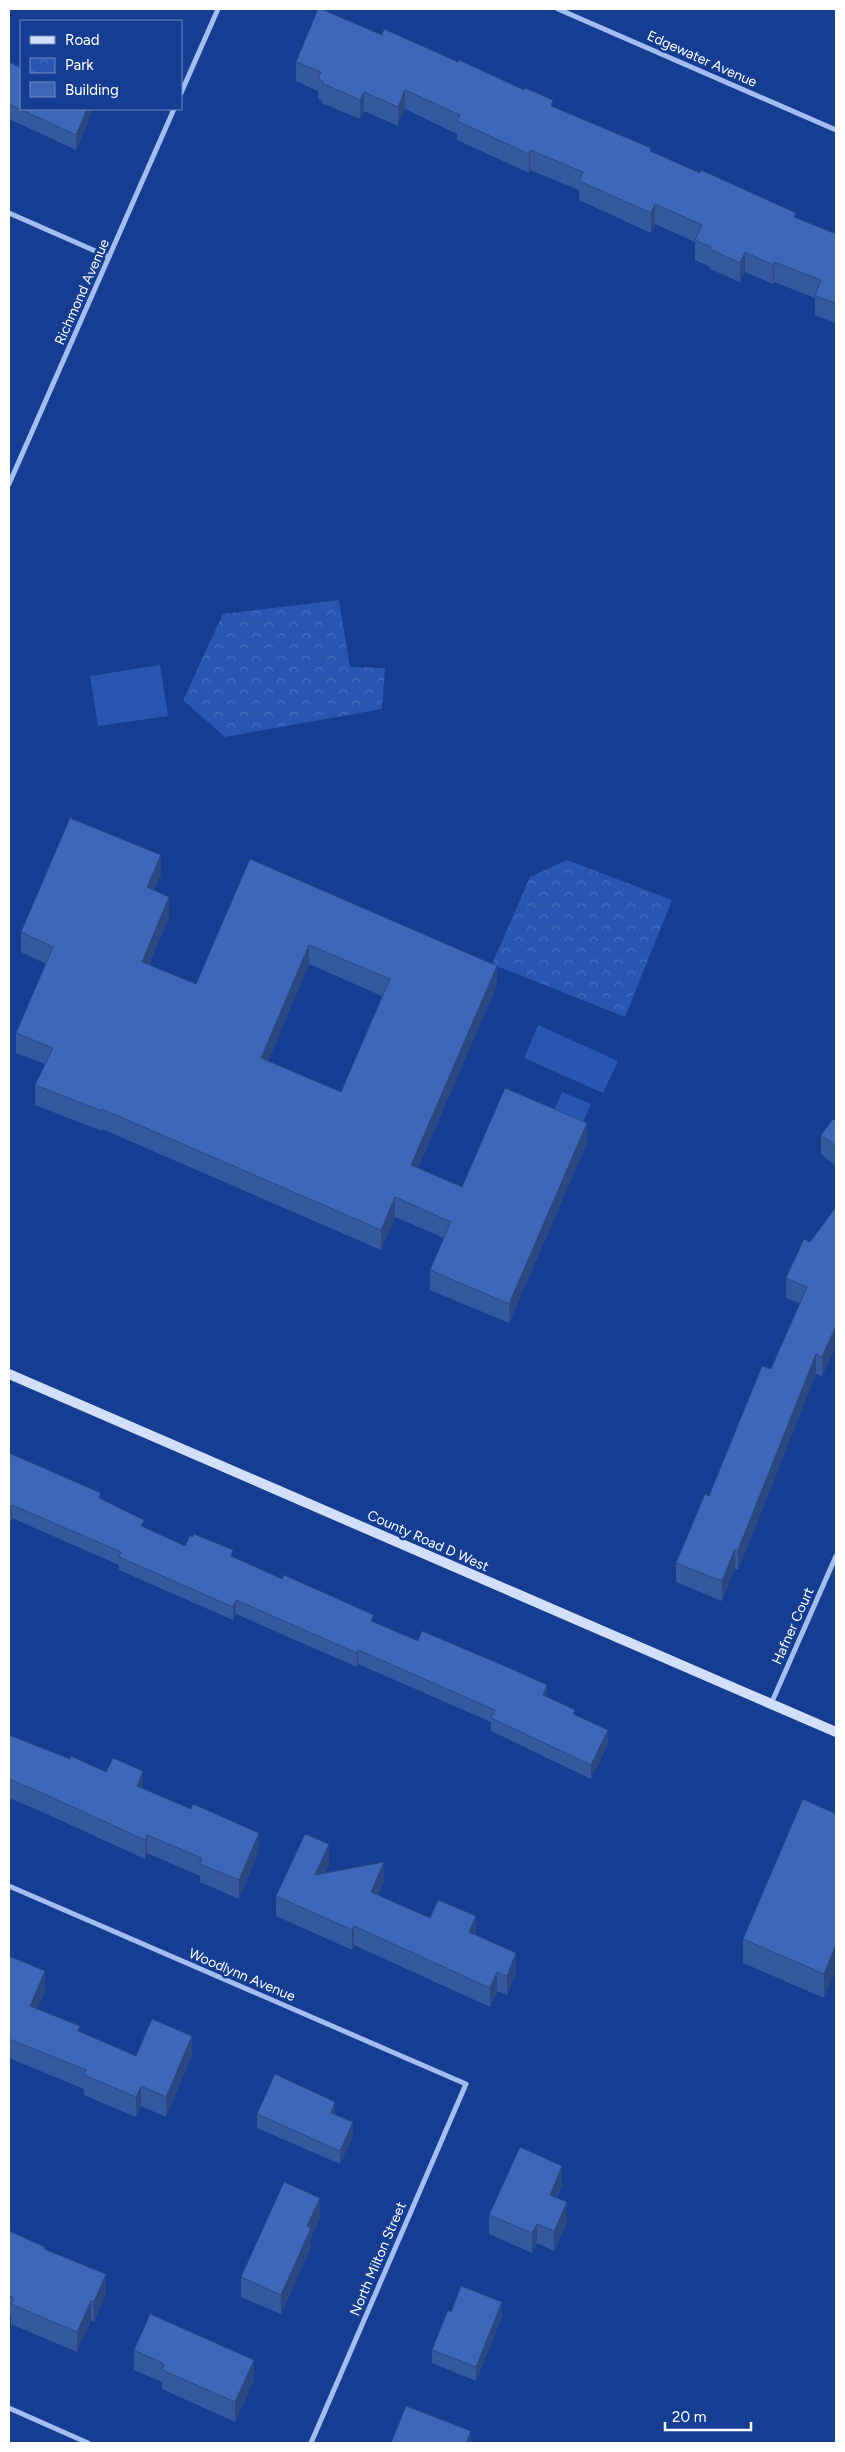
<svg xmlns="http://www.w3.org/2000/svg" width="845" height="2452" font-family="Figtree,sans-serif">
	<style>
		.grass { fill: #2856b0 }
		.park { fill: url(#park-crowns) }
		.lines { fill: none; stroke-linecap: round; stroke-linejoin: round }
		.street { stroke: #a3bdf1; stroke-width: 5 }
		.secondary { stroke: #d1dffb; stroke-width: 10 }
		.wall { fill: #35599f; fill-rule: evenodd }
		.shaded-wall { fill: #2b4882 }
		.building { fill: #3e67b9; stroke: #2b4882; fill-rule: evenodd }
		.labels { text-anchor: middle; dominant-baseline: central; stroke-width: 5; stroke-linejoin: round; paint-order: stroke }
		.street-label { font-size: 14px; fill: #fff; stroke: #153d91 }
	</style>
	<defs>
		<pattern id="park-crowns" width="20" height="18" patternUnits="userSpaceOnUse" patternTransform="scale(1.25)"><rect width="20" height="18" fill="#2856b0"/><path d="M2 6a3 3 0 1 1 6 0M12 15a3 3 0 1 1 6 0" fill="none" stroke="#486fbc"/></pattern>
	</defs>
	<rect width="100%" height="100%" fill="#153d91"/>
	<!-- grass -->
	<g class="grass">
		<polygon points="160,665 168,716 98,726 90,676"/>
		<polygon points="538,1025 618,1061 603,1093 524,1058"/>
		<polygon points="562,1092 591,1104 578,1134 549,1121"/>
	</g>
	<!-- park -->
	<g class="park">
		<polygon points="339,600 350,667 385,668 382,709 225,737 183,700 223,614"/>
		<polygon points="567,860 672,900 625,1017 492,964 530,877"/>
	</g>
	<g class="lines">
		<!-- street -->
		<g class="street">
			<polyline points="558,9 836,130"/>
			<polyline points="181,93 218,9"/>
			<polyline points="9,213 109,257"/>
			<polyline points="9,484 174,109"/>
			<polyline points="771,1704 836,1556"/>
			<polyline points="9,1886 466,2084 311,2443"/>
			<polyline points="9,2408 88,2443"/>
		</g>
		<!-- secondary -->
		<polyline class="secondary" points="9,1374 836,1732"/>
	</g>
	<!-- wall -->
	<g class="wall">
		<polygon points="9,62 21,109 93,109 76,150 9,119"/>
		<polygon points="296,62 553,107 796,218 836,234 836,320 835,323 815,315 815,298 774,282 773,284 745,272 740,282 710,269 710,267 695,260 695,242 655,224 651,233 579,200 579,190 530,170 529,173 457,140 457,134 405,109 398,126 364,111 360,119 322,103 322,100 318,99 318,91 296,81"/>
		<path d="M250,859L497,985L418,1168L462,1187L587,1143L509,1323L430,1290V1270L444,1238L395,1217L381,1250L102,1129V1131L35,1105V1085L45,1064L16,1053V1033L46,964L21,952V932L161,875L154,890L169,917L149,965L196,984ZM309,964L382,996L341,1092L268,1061Z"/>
		<polygon points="836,1121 836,1166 821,1154 821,1135"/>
		<polygon points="836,1207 836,1345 822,1376 816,1374 738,1570 735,1568 722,1601 676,1582 676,1563 771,1369 800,1303 786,1298 786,1278 810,1242"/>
		<polygon points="9,1453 101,1499 144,1527 185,1546 233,1557 374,1622 547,1697 575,1715 608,1744 591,1779 491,1731 491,1722 358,1664 357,1667 236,1614 233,1620 119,1570 119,1565 12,1518 11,1521 9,1520"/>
		<polygon points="9,1735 143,1788 259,1851 239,1899 200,1882 200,1876 147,1853 145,1859 40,1811 9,1798"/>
		<polygon points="836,1814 836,1969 824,1998 743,1963 743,1939"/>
		<polygon points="329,1864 325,1874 384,1881 378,1895 430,1918 476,1935 516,1972 507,1995 497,1991 490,2007 354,1945 352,1950 276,1916 276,1896"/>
		<polygon points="9,1956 45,1991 37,2009 80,2032 136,2056 192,2055 166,2117 141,2106 136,2117 84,2095 84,2089 9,2058"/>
		<polygon points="257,2114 335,2115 353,2136 340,2164 257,2128"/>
		<polygon points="562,2185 557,2198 567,2222 554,2251 537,2243 532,2253 489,2234 489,2215"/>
		<polygon points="320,2218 311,2237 311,2247 281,2314 241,2297 241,2277"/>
		<polygon points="9,2231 45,2250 106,2294 94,2322 91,2320 77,2352 11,2324 11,2316 9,2315"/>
		<polygon points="451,2312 502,2316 476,2381 432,2363 432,2350"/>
		<polygon points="134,2350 254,2380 235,2422 162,2389 162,2382 134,2370"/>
	</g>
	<!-- shaded-wall -->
	<g class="shaded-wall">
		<polygon points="405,90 405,109 398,126 398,107"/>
		<polygon points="364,92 364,111 360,119 360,100"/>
		<polygon points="87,109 93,109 76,150 76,135"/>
		<polygon points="530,150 530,170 529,173 529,154"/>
		<polygon points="655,204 655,224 651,233 651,213"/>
		<polygon points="745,252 745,272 740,282 740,263"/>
		<polygon points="774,262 774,282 773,284 773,265"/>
		<polygon points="836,301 836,320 835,323 835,303"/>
		<polygon points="161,855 161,875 147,907 147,887"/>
		<polygon points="169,897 169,917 142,981 142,962"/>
		<polygon points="309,945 309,964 261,1077 261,1058"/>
		<polygon points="497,966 497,985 411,1184 411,1165"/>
		<polygon points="587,1123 587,1143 509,1323 509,1304"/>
		<polygon points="395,1197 395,1217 381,1250 381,1230"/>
		<polygon points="836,1326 836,1345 822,1376 822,1357"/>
		<polygon points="816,1354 816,1374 738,1570 738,1550"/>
		<polygon points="12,1505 12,1518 11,1521 11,1507"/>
		<polygon points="735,1549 735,1568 722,1601 722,1581"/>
		<polygon points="236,1600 236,1614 233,1620 233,1607"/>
		<polygon points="358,1650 358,1664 357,1667 357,1653"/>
		<polygon points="547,1685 547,1699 543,1695"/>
		<polygon points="608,1730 608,1744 591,1779 591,1765"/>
		<polygon points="143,1771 143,1790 137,1786"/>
		<polygon points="259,1833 259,1851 239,1899 239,1880"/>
		<polygon points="147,1835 147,1853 145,1859 145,1840"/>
		<polygon points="329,1844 329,1864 315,1895 315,1875"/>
		<polygon points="384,1862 384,1881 371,1911 371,1892"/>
		<polygon points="476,1916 476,1935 469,1932"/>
		<polygon points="354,1926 354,1945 352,1950 352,1930"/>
		<polygon points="836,1944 836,1969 824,1998 824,1974"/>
		<polygon points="516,1953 516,1972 507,1995 507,1976"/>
		<polygon points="45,1971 45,1991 30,2026 30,2006"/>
		<polygon points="497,1972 497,1991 490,2007 490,1988"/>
		<polygon points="192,2036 192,2055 166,2117 166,2097"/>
		<polygon points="141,2086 141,2106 136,2117 136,2097"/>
		<polygon points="335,2102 335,2116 331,2113"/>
		<polygon points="353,2122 353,2136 340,2164 340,2151"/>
		<polygon points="562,2166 562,2185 550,2215 550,2195"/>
		<polygon points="320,2198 320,2218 311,2237 311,2247 281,2314 281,2295 307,2226"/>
		<polygon points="567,2202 567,2222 554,2251 554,2231"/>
		<polygon points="537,2224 537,2243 532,2253 532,2233"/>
		<polygon points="106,2274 106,2294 94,2322 94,2302"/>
		<polygon points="91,2301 91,2320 77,2352 77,2332"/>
		<polygon points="502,2302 502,2316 476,2381 476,2367"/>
		<polygon points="254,2360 254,2380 235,2422 235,2402"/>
		<polygon points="471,2431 471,2443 466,2443"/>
	</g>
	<!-- building -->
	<g class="building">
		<polygon points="318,9 321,9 382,35 384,29 458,62 459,60 524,90 525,88 553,100 551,106 651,148 650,151 700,173 701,170 796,213 794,217 836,234 836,301 835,303 815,296 821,280 774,262 773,265 745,252 740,263 710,249 711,247 695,240 702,225 655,204 651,213 579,181 583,172 530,150 529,154 457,121 460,115 405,90 398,107 364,92 360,100 322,83 323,81 318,79 321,72 296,62"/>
		<polygon points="9,62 21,68 21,109 87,109 76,135 9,104"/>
		<path d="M70,818L161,855L147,887L169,897L142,962L196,984L250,859L497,966L411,1165L462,1187L505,1088L587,1123L509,1304L430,1270L451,1222L395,1197L381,1230L102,1109V1111L35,1085L53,1048L16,1033L53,947L21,932ZM309,945L390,979L341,1092L261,1058Z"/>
		<polygon points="833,1119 836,1121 836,1146 821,1135"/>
		<polygon points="836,1207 836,1326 822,1357 816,1354 738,1550 735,1549 722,1581 676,1563 705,1494 709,1496 762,1366 771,1369 807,1287 786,1278 804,1239 810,1242"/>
		<polygon points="9,1453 101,1493 99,1498 144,1520 141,1526 185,1546 190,1536 193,1537 194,1534 233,1550 231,1556 282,1579 284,1575 374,1615 371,1621 418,1641 422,1631 514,1670 547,1685 543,1695 575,1710 573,1714 608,1730 591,1765 491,1718 495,1710 358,1650 357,1653 236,1600 233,1607 119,1557 121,1552 12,1505 11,1507 9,1507"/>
		<polygon points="9,1735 70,1759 71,1756 106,1772 113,1758 143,1771 137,1786 191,1809 193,1804 259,1833 239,1880 200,1864 202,1858 147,1835 145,1840 40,1792 9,1779"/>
		<polygon points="803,1799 836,1814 836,1944 824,1974 743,1939"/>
		<polygon points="305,1834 329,1844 315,1875 384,1862 371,1892 430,1918 438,1900 476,1916 469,1932 516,1953 507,1976 497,1972 490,1988 354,1926 352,1930 276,1896"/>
		<polygon points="9,1956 45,1971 30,2006 80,2026 78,2031 136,2056 152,2019 192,2036 166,2097 141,2086 136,2097 84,2075 86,2070 9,2039"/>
		<polygon points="275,2074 335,2102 331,2113 353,2122 340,2151 257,2114"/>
		<polygon points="520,2147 562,2166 550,2195 567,2202 554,2231 537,2224 532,2233 489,2215"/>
		<polygon points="284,2182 320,2198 307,2226 311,2228 281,2295 241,2277"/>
		<polygon points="9,2231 45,2247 44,2249 106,2274 94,2302 91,2301 77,2332 11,2304 14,2298 9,2296"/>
		<polygon points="461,2286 502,2302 476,2367 432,2350 448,2310 451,2312"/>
		<polygon points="150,2314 254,2360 235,2402 162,2370 164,2364 134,2350"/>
		<polygon points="406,2406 471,2431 466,2443 391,2443"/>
	</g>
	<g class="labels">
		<!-- street labels -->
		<g class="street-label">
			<text transform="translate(702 59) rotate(24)">Edgewater Avenue</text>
			<text transform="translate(82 292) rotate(-66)">Richmond Avenue</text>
			<text transform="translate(428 1541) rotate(24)">County Road D West</text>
			<text transform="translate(793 1626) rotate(-66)">Hafner Court</text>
			<text transform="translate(242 1975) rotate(23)">Woodlynn Avenue</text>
			<text transform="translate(378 2259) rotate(-67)">North Milton Street</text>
		</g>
	</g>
	<!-- border -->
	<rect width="845" height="2452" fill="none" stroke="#ffffff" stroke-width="20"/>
	<!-- legend -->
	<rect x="20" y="20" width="162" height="90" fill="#153d91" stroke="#738bbd"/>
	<rect x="30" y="36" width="25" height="8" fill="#d1dffb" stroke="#738bbd"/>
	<text x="65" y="45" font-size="15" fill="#ffffff">Road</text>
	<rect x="30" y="58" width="25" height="15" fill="url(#park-crowns)" stroke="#738bbd"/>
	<text x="65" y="70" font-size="15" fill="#ffffff">Park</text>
	<rect x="30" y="82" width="25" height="15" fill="#3e67b9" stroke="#738bbd"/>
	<text x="65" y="95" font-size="15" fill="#ffffff">Building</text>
	<!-- scale -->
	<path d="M665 2422v8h86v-8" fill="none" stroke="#ffffff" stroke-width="2.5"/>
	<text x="672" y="2422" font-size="15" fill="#ffffff" stroke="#153d91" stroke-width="4" paint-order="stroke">20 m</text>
</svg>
